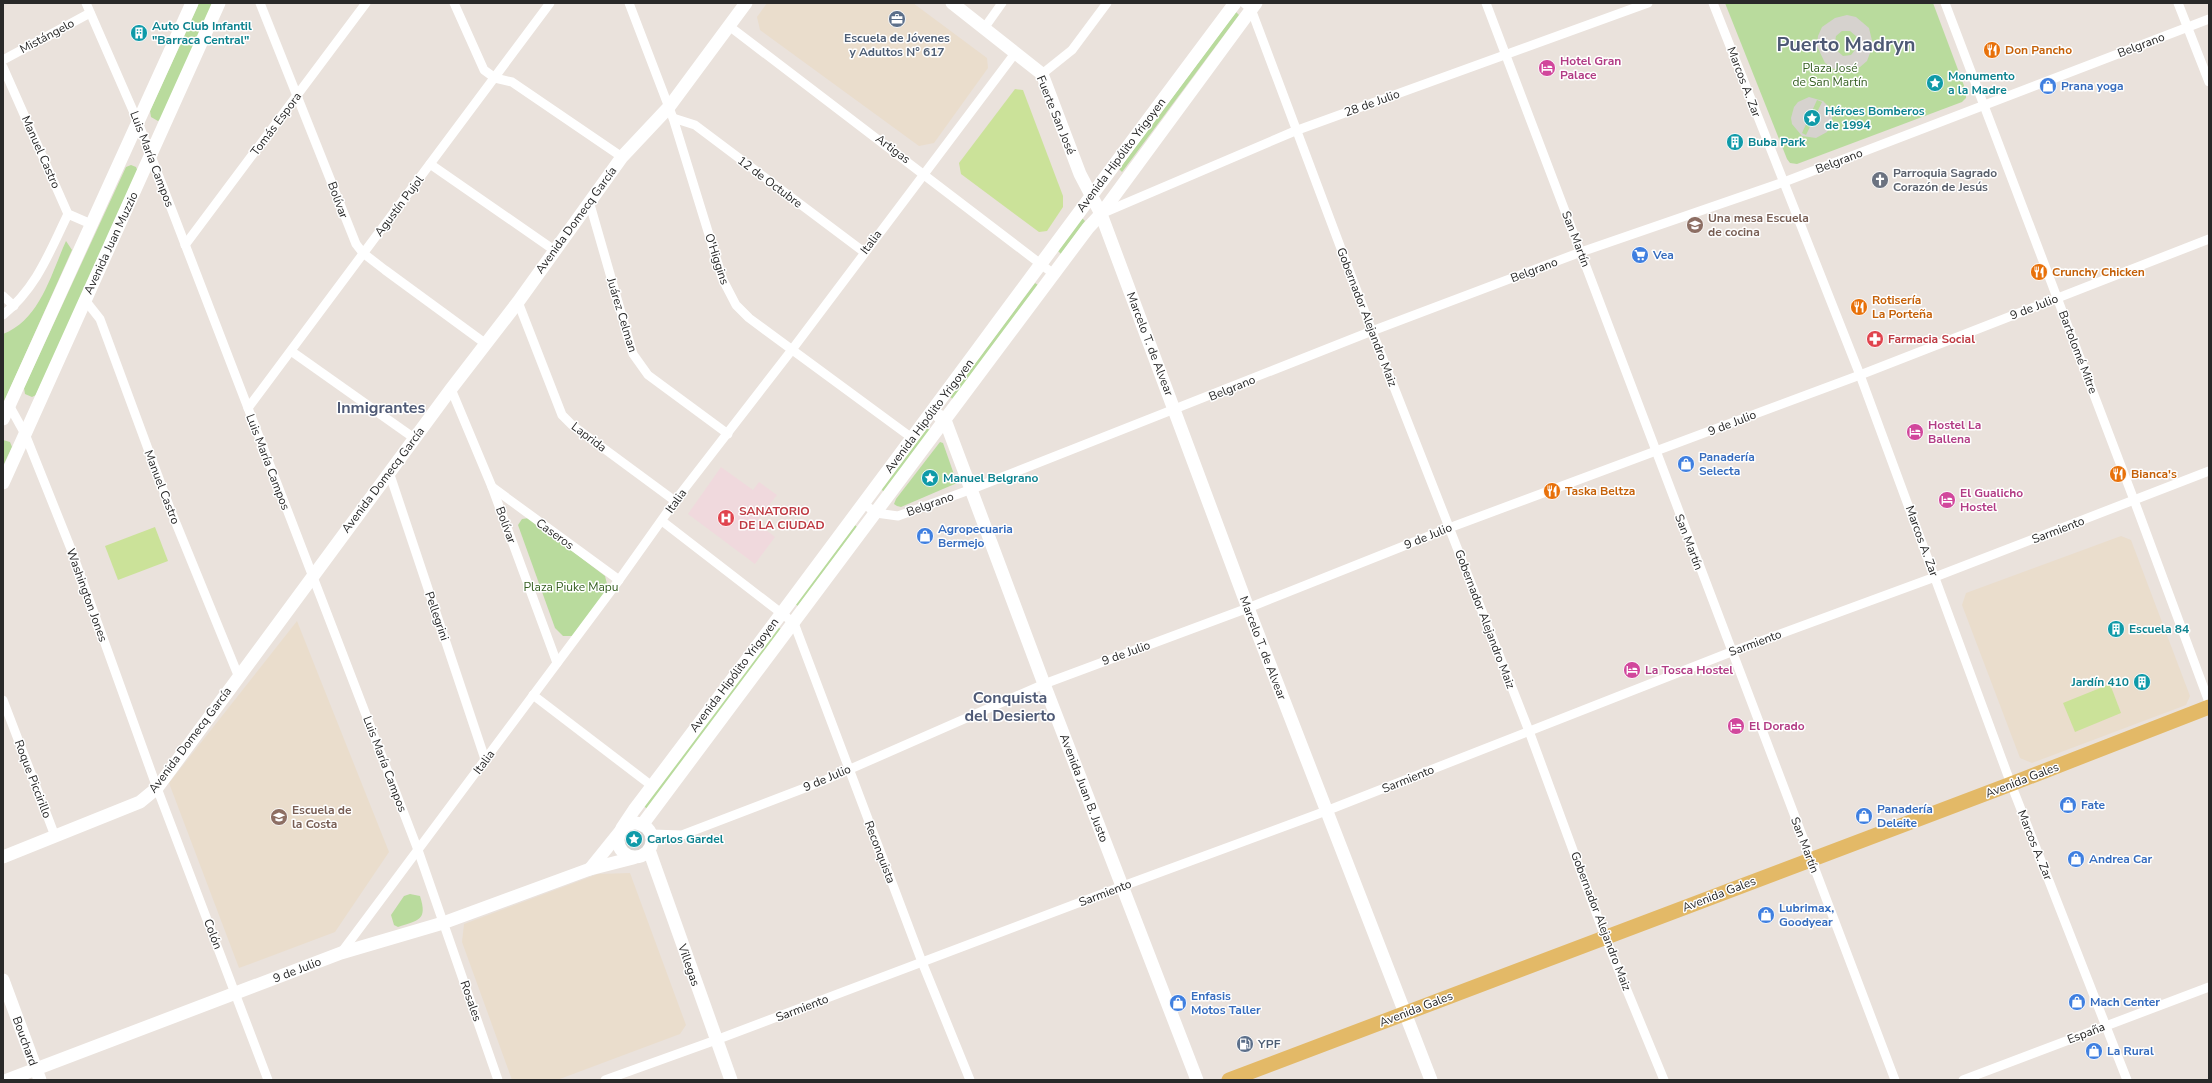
<svg xmlns="http://www.w3.org/2000/svg" width="2212" height="1083" font-family="'Nunito Sans',sans-serif">
	<style>
		.education { fill: #eaddcc }
		.medical { fill: #f0d9dd }
		.green { fill: #b9db9d }
		.pitch { fill: #cbe299 }
		.plaza { fill: #d6d2ce; fill-rule: evenodd }
		.lines { fill: none; stroke-linecap: round; stroke-linejoin: round }
		.street { stroke: #fff; stroke-width: 9 }
		.secondary { stroke: #fff; stroke-width: 13 }
		.primary { stroke: #e3b967; stroke-width: 15 }
		.labels { text-anchor: middle; dominant-baseline: central; stroke-width: 3; stroke-linejoin: round; paint-order: stroke }
		.culture-label { font-size: 12px; font-weight: bold; fill: #0d838f; stroke: #fff; text-anchor: start }
		.street-label { font-size: 12px; fill: #292929; stroke: #fff }
		.service-label { font-size: 12px; font-weight: bold; fill: #4e5e75; stroke: #fff }
		.food-label { font-size: 12px; font-weight: bold; fill: #c56008; stroke: #fff; text-anchor: start }
		.hotel-label { font-size: 12px; font-weight: bold; fill: #b23c85; stroke: #fff; text-anchor: start }
		.park-label { font-size: 12px; fill: #345e20; stroke: #fff }
		.shop-label { font-size: 12px; font-weight: bold; fill: #366cbe; stroke: #fff; text-anchor: start }
		.worship-label { font-size: 12px; font-weight: bold; fill: #5b616d; stroke: #fff; text-anchor: start }
		.education-label { font-size: 12px; font-weight: bold; fill: #785e54; stroke: #fff; text-anchor: start }
		.health-label { font-size: 12px; font-weight: bold; fill: #be3a42; stroke: #fff; text-anchor: start }
		.district-label { font-size: 16px; font-weight: bold; fill: #4e5975; stroke: #fff }
		.town-label { font-size: 20px; font-weight: bold; fill: #4e5975; stroke: #fff }
	</style>
	<rect width="100%" height="100%" fill="#eae2dc"/>
	<!-- education -->
	<g class="education">
		<polygon points="767,3 913,3 987,58 988,68 934,143 919,146 760,30 757,17"/>
		<polygon points="2121,536 2131,540 2190,696 2186,705 2032,763 2020,758 1962,605 1966,593"/>
		<polygon points="297,621 389,852 335,932 239,968 169,783"/>
		<polygon points="630,873 686,1025 680,1034 557,1080 512,1080 462,942 464,924 598,874"/>
	</g>
	<!-- medical -->
	<polygon class="medical" points="721,467 753,490 759,482 777,495 756,522 775,537 755,564 688,514"/>
	<!-- green -->
	<g class="green">
		<polygon points="199,3 213,3 162,118 158,121 151,117 150,111"/>
		<polygon points="1725,3 1933,3 1966,91 1966,98 1962,102 1797,164 1790,163 1787,159"/>
		<polygon points="1236,12 1239,15 1122,172 1119,169"/>
		<polygon points="131,165 136,167 138,172 36,395 32,397 25,394 24,388 126,167"/>
		<polygon points="1082,218 1085,221 1061,254 1058,251"/>
		<path d="M66,241L72,250L3,404V334C40,320 51,274 66,241Z"/>
		<polygon points="1035,283 1038,285 953,399 950,397"/>
		<polygon points="928,427 930,430 884,492 881,489"/>
		<polygon points="3,440 10,442 12,447 3,466"/>
		<polygon points="940,442 943,443 957,483 901,507 897,506 894,504 896,499"/>
		<polygon points="529,518 605,576 607,584 606,591 573,636 563,636 555,628 518,525 522,519"/>
		<polygon points="855,525 857,527 798,606 795,604"/>
		<polygon points="778,627 781,629 647,809 644,806"/>
		<path d="M410,894L420,896C428,921 418,920 398,927L394,925L391,915L404,896Z"/>
	</g>
	<!-- pitch -->
	<g class="pitch">
		<polygon points="1015,89 1023,90 1063,196 1063,207 1047,231 1039,232 961,174 959,163"/>
		<polygon points="155,527 168,561 118,580 105,546"/>
		<polygon points="2110,684 2121,713 2075,732 2063,703"/>
	</g>
	<!-- plaza -->
	<g class="plaza">
		<path d="M1847,15L1856,17L1869,28L1873,45L1867,61L1860,67L1843,71L1834,69L1825,63L1817,46L1818,36L1822,27L1835,18ZM1842,31H1850L1857,37L1859,45L1851,55L1843,56L1834,48L1836,36Z"/>
		<path d="M1809,97L1823,101L1830,108L1832,114V121L1827,132L1816,138L1802,136L1792,124L1791,118L1794,107L1798,102ZM1817,100L1822,102L1806,135L1802,133Z"/>
		<circle cx="634" cy="840" r="12"/>
	</g>
	<g class="lines">
		<!-- street -->
		<g class="street">
			<polyline points="86,3 138,122 418,850 498,1080"/>
			<polyline points="260,3 356,244 363,253 385,270 486,344"/>
			<polyline points="454,3 484,70 495,78 512,82 622,157"/>
			<polyline points="629,3 673,118 723,280 736,305 749,318 912,438"/>
			<polyline points="1244,3 1251,9 1372,331 1529,731 1605,937 1664,1080"/>
			<polyline points="1486,3 1895,1080"/>
			<polyline points="1713,3 1860,375 2011,784 2127,1080"/>
			<polyline points="1945,3 2134,500 2209,702"/>
			<polyline points="2178,3 2209,82"/>
			<polyline points="729,26 1055,275"/>
			<polyline points="985,27 1002,3"/>
			<polyline points="3,60 90,13"/>
			<polyline points="3,67 68,214 91,224"/>
			<polyline points="1042,74 1072,50 1107,3"/>
			<polyline points="673,118 695,125 864,252"/>
			<polyline points="430,164 554,250"/>
			<polyline points="589,201 633,354 648,375 728,434"/>
			<polyline points="1103,213 1295,131 1648,3"/>
			<polyline points="185,245 366,3"/>
			<polyline points="3,296 14,306"/>
			<polyline points="85,300 100,319 171,511 238,675"/>
			<polyline points="518,302 562,415 572,425 675,501"/>
			<path d="M3,315C37,287 49,253 68,214"/>
			<polyline points="291,351 414,438"/>
			<polyline points="451,389 492,487 557,663"/>
			<polyline points="9,405 25,434 71,549 157,788 268,1080"/>
			<polyline points="248,408 550,3"/>
			<polyline points="389,472 485,759"/>
			<polyline points="492,487 619,580"/>
			<polyline points="863,503 876,513 898,516 972,489 1372,331 1581,252 1784,182 2209,19"/>
			<polyline points="662,521 794,623 922,962 970,1080"/>
			<polyline points="533,695 652,786"/>
			<polyline points="3,700 55,836"/>
			<polyline points="651,834 682,835 823,781 1044,684 1248,608 1449,528 1860,375 2209,239"/>
			<polyline points="341,953 619,580 678,497 791,351 1016,52"/>
			<polyline points="605,1080 716,1040 1123,886 1326,811 1731,652 1935,577 2209,471"/>
			<polyline points="1963,1080 2209,987"/>
		</g>
		<!-- secondary -->
		<g class="secondary">
			<polyline points="952,3 1042,74 1080,174 1101,214 1248,608 1431,1080"/>
			<polyline points="939,416 945,420 1044,684 1197,1080"/>
			<polyline points="3,419 192,3"/>
			<polyline points="3,483 219,3"/>
			<circle cx="635" cy="840" r="17"/>
			<polyline points="642,825 1088,228 1101,214 1256,3"/>
			<path d="M622,828L634,810C837,542 1034,271 1235,3"/>
			<polyline points="649,850 731,1080"/>
			<polyline points="3,857 140,802 157,788 451,389 518,302 622,157 669,107 746,3"/>
			<polyline points="590,869 619,833"/>
			<polyline points="3,980 40,1080"/>
			<polyline points="7,1080 341,953 443,923 590,869 633,858"/>
		</g>
		<!-- primary -->
		<polyline class="primary" points="1229,1080 2011,784 2209,707"/>
	</g>
	<!-- icons -->
	<defs>
		<g id="office-disc" transform="scale(0.9)"><circle r="9.5" fill="#5c6f8a" stroke="#fff"/><path d="M-6-3h4V-5.5h4V-3h4V5H-6ZM-1-4.5V-3h2v-1.5ZM-6 0V1H6V0Z" fill="#fff"/></g>
		<g id="building-disc" transform="scale(0.9)"><circle r="9.5" fill="#0f9aa8" stroke="#fff"/><path d="M-4-6H4V6H1V3H-1V6H-4ZM-2.5-4.3h1.7v1.8h-1.7ZM.8-4.3h1.7v1.8H.8ZM-2.5-1h1.7V.8h-1.7ZM.8-1h1.7V.8H.8Z" fill="#fff"/></g>
		<g id="restaurant-disc" transform="scale(0.9)"><circle r="9.5" fill="#e8710a" stroke="#fff"/><path d="M-5-6h1v4h1v-4h1v4h1v-4h1v5L-1.5 .5V6h-2V.5L-5-1ZM5-6V6H3V1.5H1.5Q1.5-4 5-6Z" fill="#fff"/></g>
		<g id="hotel-disc" transform="scale(0.9)"><circle r="9.5" fill="#d1479c" stroke="#fff"/><path d="M-6-4.5h1.5V1H6V5H4.5V3h-9V5H-6ZM-4 0a1.8 1.8 0 1 1 3.6 0ZM.5 0V-2.5h3Q6-2.5 6 0Z" fill="#fff"/></g>
		<g id="sight-disc" transform="scale(0.9)"><circle r="9.5" fill="#0f9aa8" stroke="#fff"/><path d="M0-6L1.8-2.2L6-1.7L2.9 1.2L3.7 5.4L0 3.3L-3.7 5.4L-2.9 1.2L-6-1.7L-1.8-2.2Z" fill="#fff"/></g>
		<g id="shop-disc" transform="scale(0.9)"><circle r="9.5" fill="#3f7fe0" stroke="#fff"/><path d="M-5-2.5h2.3a2.7 3.5 0 0 1 5.4 0H5L5.5 6h-11ZM-1.5-2.5h3a1.5 2.3 0 0 0-3 0Z" fill="#fff"/></g>
		<g id="church-disc" transform="scale(0.9)"><circle r="9.5" fill="#6b7280" stroke="#fff"/><path d="M-1.2-6h2.4v3.5h3.3v2.4h-3.3V6h-2.4V-.1h-3.3v-2.4h3.3Z" fill="#fff"/></g>
		<g id="school-disc" transform="scale(0.9)"><circle r="9.5" fill="#8d6e63" stroke="#fff"/><path d="M0-5L7-2L0 1L-7-2ZM-4 1L0 2.5L4 1V4Q0 6-4 4Z" fill="#fff"/></g>
		<g id="supermarket-disc" transform="scale(0.9)"><circle r="9.5" fill="#3f7fe0" stroke="#fff"/><path d="M-6-5.5h2.5l.6 2H6L4.5 2H-2.5L-4.4-4H-6ZM-1.5 3.2a1.3 1.3 0 1 0 .1 0ZM3 3.2a1.3 1.3 0 1 0 .1 0Z" fill="#fff"/></g>
		<g id="pharmacy-disc" transform="scale(0.9)"><circle r="9.5" fill="#e0444e" stroke="#fff"/><path d="M-2-6h4v4h4v4h-4v4h-4v-4h-4v-4h4Z" fill="#fff"/></g>
		<g id="hospital-disc" transform="scale(0.9)"><circle r="9.5" fill="#e0444e" stroke="#fff"/><path d="M-5-5h3v3.5h4V-5h3V5h-3V1.5h-4V5h-3Z" fill="#fff"/></g>
		<g id="fuel-disc" transform="scale(0.9)"><circle r="9.5" fill="#5c6f8a" stroke="#fff"/><path d="M-5.5-6h7V0h2V4h1.3V-2.5L3-4.5l.8-.8L6-3V5H2.5V1h-1V6h-7ZM-4.2-4.7v3.2H.2V-4.7Z" fill="#fff"/></g>
	</defs>
	<g fill-rule="evenodd">
		<use href="#office-disc" x="897" y="19"/>
		<use href="#building-disc" x="139" y="33"/>
		<use href="#restaurant-disc" x="1992" y="50"/>
		<use href="#hotel-disc" x="1547" y="68"/>
		<use href="#sight-disc" x="1935" y="83"/>
		<use href="#shop-disc" x="2048" y="86"/>
		<use href="#sight-disc" x="1812" y="118"/>
		<use href="#building-disc" x="1735" y="142"/>
		<use href="#church-disc" x="1880" y="180"/>
		<use href="#school-disc" x="1695" y="225"/>
		<use href="#supermarket-disc" x="1640" y="255"/>
		<use href="#restaurant-disc" x="2039" y="272"/>
		<use href="#restaurant-disc" x="1859" y="307"/>
		<use href="#pharmacy-disc" x="1875" y="339"/>
		<use href="#hotel-disc" x="1915" y="432"/>
		<use href="#shop-disc" x="1686" y="464"/>
		<use href="#restaurant-disc" x="2118" y="474"/>
		<use href="#sight-disc" x="930" y="478"/>
		<use href="#restaurant-disc" x="1552" y="491"/>
		<use href="#hotel-disc" x="1947" y="500"/>
		<use href="#hospital-disc" x="726" y="518"/>
		<use href="#shop-disc" x="925" y="536"/>
		<use href="#building-disc" x="2116" y="629"/>
		<use href="#hotel-disc" x="1632" y="670"/>
		<use href="#building-disc" x="2142" y="682"/>
		<use href="#hotel-disc" x="1736" y="726"/>
		<use href="#shop-disc" x="2068" y="805"/>
		<use href="#shop-disc" x="1864" y="816"/>
		<use href="#school-disc" x="279" y="817"/>
		<use href="#sight-disc" x="634" y="839"/>
		<use href="#shop-disc" x="2076" y="859"/>
		<use href="#shop-disc" x="1766" y="915"/>
		<use href="#shop-disc" x="2077" y="1002"/>
		<use href="#shop-disc" x="1178" y="1003"/>
		<use href="#fuel-disc" x="1245" y="1044"/>
		<use href="#shop-disc" x="2094" y="1051"/>
	</g>
	<g class="labels">
		<!-- culture labels -->
		<g class="culture-label">
			<text x="152" y="26">Auto Club Infantil<tspan x="152" dy="14">"Barraca Central"</tspan></text>
			<text x="1948" y="76">Monumento<tspan x="1948" dy="14">a la Madre</tspan></text>
			<text x="1825" y="111">Héroes Bomberos<tspan x="1825" dy="14">de 1994</tspan></text>
			<text x="1748" y="142">Buba Park</text>
			<text x="943" y="478">Manuel Belgrano</text>
			<text x="2129" y="629">Escuela 84</text>
			<text x="2129" y="682" text-anchor="end">Jardín 410</text>
			<text x="647" y="839">Carlos Gardel</text>
		</g>
		<!-- street labels -->
		<g class="street-label">
			<text transform="translate(47 36) rotate(-28)">Mistángelo</text>
			<text transform="translate(2141 45) rotate(-21)">Belgrano</text>
			<text transform="translate(1744 82) rotate(69)">Marcos A. Zar</text>
			<text transform="translate(1372 103) rotate(-20)">28 de Julio</text>
			<text transform="translate(1056 115) rotate(68)">Fuerte San José</text>
			<text transform="translate(276 124) rotate(-53)">Tomás Espora</text>
			<text transform="translate(893 149) rotate(37)">Artigas</text>
			<text transform="translate(41 152) rotate(66)">Manuel Castro</text>
			<text transform="translate(1121 155) rotate(-53)">Avenida Hipólito Yrigoyen</text>
			<text transform="translate(152 159) rotate(69)">Luis María Campos</text>
			<text transform="translate(1839 161) rotate(-21)">Belgrano</text>
			<text transform="translate(770 182) rotate(37)">12 de Octubre</text>
			<text transform="translate(338 200) rotate(70)">Bolívar</text>
			<text transform="translate(399 206) rotate(-53)">Agustín Pujol</text>
			<text transform="translate(576 220) rotate(-54)">Avenida Domecq García</text>
			<text transform="translate(1576 239) rotate(69)">San Martín</text>
			<text transform="translate(871 242) rotate(-53)">Italia</text>
			<text transform="translate(111 243) rotate(-65)">Avenida Juan Muzzio</text>
			<text transform="translate(717 259) rotate(72)">O'Higgins</text>
			<text transform="translate(1534 270) rotate(-21)">Belgrano</text>
			<text transform="translate(2034 307) rotate(-21)">9 de Julio</text>
			<text transform="translate(622 315) rotate(73)">Juárez Celman</text>
			<text transform="translate(1367 317) rotate(69)">Gobernador Alejandro Maiz</text>
			<text transform="translate(1150 344) rotate(69)">Marcelo T. de Alvear</text>
			<text transform="translate(2078 352) rotate(69)">Bartolomé Mitre</text>
			<text transform="translate(1232 388) rotate(-22)">Belgrano</text>
			<text transform="translate(929 416) rotate(-53)">Avenida Hipólito Yrigoyen</text>
			<text transform="translate(1732 423) rotate(-21)">9 de Julio</text>
			<text transform="translate(589 437) rotate(37)">Laprida</text>
			<text transform="translate(268 462) rotate(69)">Luis María Campos</text>
			<text transform="translate(383 480) rotate(-53)">Avenida Domecq García</text>
			<text transform="translate(162 487) rotate(69)">Manuel Castro</text>
			<text transform="translate(676 501) rotate(-54)">Italia</text>
			<text transform="translate(930 504) rotate(-20)">Belgrano</text>
			<text transform="translate(506 525) rotate(70)">Bolívar</text>
			<text transform="translate(2058 530) rotate(-21)">Sarmiento</text>
			<text transform="translate(555 534) rotate(36)">Caseros</text>
			<text transform="translate(1428 536) rotate(-22)">9 de Julio</text>
			<text transform="translate(1922 541) rotate(70)">Marcos A. Zar</text>
			<text transform="translate(1689 542) rotate(69)">San Martín</text>
			<text transform="translate(87 595) rotate(70)">Washington Jones</text>
			<text transform="translate(437 616) rotate(71)">Pellegrini</text>
			<text transform="translate(1485 619) rotate(69)">Gobernador Alejandro Maiz</text>
			<text transform="translate(1755 643) rotate(-20)">Sarmiento</text>
			<text transform="translate(1263 648) rotate(69)">Marcelo T. de Alvear</text>
			<text transform="translate(1126 653) rotate(-20)">9 de Julio</text>
			<text transform="translate(734 675) rotate(-53)">Avenida Hipólito Yrigoyen</text>
			<text transform="translate(190 740) rotate(-53)">Avenida Domecq García</text>
			<text transform="translate(484 762) rotate(-53)">Italia</text>
			<text transform="translate(385 764) rotate(69)">Luis María Campos</text>
			<text transform="translate(827 778) rotate(-23)">9 de Julio</text>
			<text transform="translate(33 779) rotate(69)">Roque Piccirillo</text>
			<text transform="translate(1408 779) rotate(-22)">Sarmiento</text>
			<text transform="translate(2022 780) rotate(-21)">Avenida Gales</text>
			<text transform="translate(1084 788) rotate(69)">Avenida Juan B. Justo</text>
			<text transform="translate(1805 845) rotate(69)">San Martín</text>
			<text transform="translate(2035 845) rotate(68)">Marcos A. Zar</text>
			<text transform="translate(880 852) rotate(69)">Reconquista</text>
			<text transform="translate(1105 893) rotate(-21)">Sarmiento</text>
			<text transform="translate(1719 894) rotate(-21)">Avenida Gales</text>
			<text transform="translate(1601 921) rotate(69)">Gobernador Alejandro Maiz</text>
			<text transform="translate(213 934) rotate(69)">Colón</text>
			<text transform="translate(689 965) rotate(71)">Villegas</text>
			<text transform="translate(297 970) rotate(-21)">9 de Julio</text>
			<text transform="translate(471 1001) rotate(71)">Rosales</text>
			<text transform="translate(802 1008) rotate(-21)">Sarmiento</text>
			<text transform="translate(1416 1009) rotate(-21)">Avenida Gales</text>
			<text transform="translate(2086 1033) rotate(-21)">España</text>
			<text transform="translate(25 1041) rotate(70)">Bouchard</text>
		</g>
		<!-- service labels -->
		<g class="service-label">
			<text x="897" y="38">Escuela de Jóvenes<tspan x="897" dy="14">y Adultos N° 617</tspan></text>
			<text x="1258" y="1044" text-anchor="start">YPF</text>
		</g>
		<!-- food labels -->
		<g class="food-label">
			<text x="2005" y="50">Don Pancho</text>
			<text x="2052" y="272">Crunchy Chicken</text>
			<text x="1872" y="300">Rotisería<tspan x="1872" dy="14">La Porteña</tspan></text>
			<text x="2131" y="474">Bianca's</text>
			<text x="1565" y="491">Taska Beltza</text>
		</g>
		<!-- hotel labels -->
		<g class="hotel-label">
			<text x="1560" y="61">Hotel Gran<tspan x="1560" dy="14">Palace</tspan></text>
			<text x="1928" y="425">Hostel La<tspan x="1928" dy="14">Ballena</tspan></text>
			<text x="1960" y="493">El Gualicho<tspan x="1960" dy="14">Hostel</tspan></text>
			<text x="1645" y="670">La Tosca Hostel</text>
			<text x="1749" y="726">El Dorado</text>
		</g>
		<!-- park labels -->
		<g class="park-label">
			<text x="1830" y="68">Plaza José<tspan x="1830" dy="14">de San Martín</tspan></text>
			<text x="571" y="587">Plaza Piuke Mapu</text>
		</g>
		<!-- shop labels -->
		<g class="shop-label">
			<text x="2061" y="86">Prana yoga</text>
			<text x="1653" y="255">Vea</text>
			<text x="1699" y="457">Panadería<tspan x="1699" dy="14">Selecta</tspan></text>
			<text x="938" y="529">Agropecuaria<tspan x="938" dy="14">Bermejo</tspan></text>
			<text x="2081" y="805">Fate</text>
			<text x="1877" y="809">Panadería<tspan x="1877" dy="14">Deleite</tspan></text>
			<text x="2089" y="859">Andrea Car</text>
			<text x="1779" y="908">Lubrimax,<tspan x="1779" dy="14">Goodyear</tspan></text>
			<text x="1191" y="996">Enfasis<tspan x="1191" dy="14">Motos Taller</tspan></text>
			<text x="2090" y="1002">Mach Center</text>
			<text x="2107" y="1051">La Rural</text>
		</g>
		<!-- worship labels -->
		<g class="worship-label">
			<text x="1893" y="173">Parroquia Sagrado<tspan x="1893" dy="14">Corazón de Jesús</tspan></text>
		</g>
		<!-- education labels -->
		<g class="education-label">
			<text x="1708" y="218">Una mesa Escuela<tspan x="1708" dy="14">de cocina</tspan></text>
			<text x="292" y="810">Escuela de<tspan x="292" dy="14">la Costa</tspan></text>
		</g>
		<!-- health labels -->
		<g class="health-label">
			<text x="1888" y="339">Farmacia Social</text>
			<text x="739" y="511">SANATORIO<tspan x="739" dy="14">DE LA CIUDAD</tspan></text>
		</g>
		<!-- district labels -->
		<g class="district-label">
			<text x="381" y="408">Inmigrantes</text>
			<text x="1010" y="698">Conquista<tspan x="1010" dy="18">del Desierto</tspan></text>
		</g>
		<!-- town labels -->
		<g class="town-label">
			<text x="1846" y="44">Puerto Madryn</text>
		</g>
	</g>
	<!-- border -->
	<rect width="2212" height="1083" fill="none" stroke="#292929" stroke-width="8"/>
</svg>
